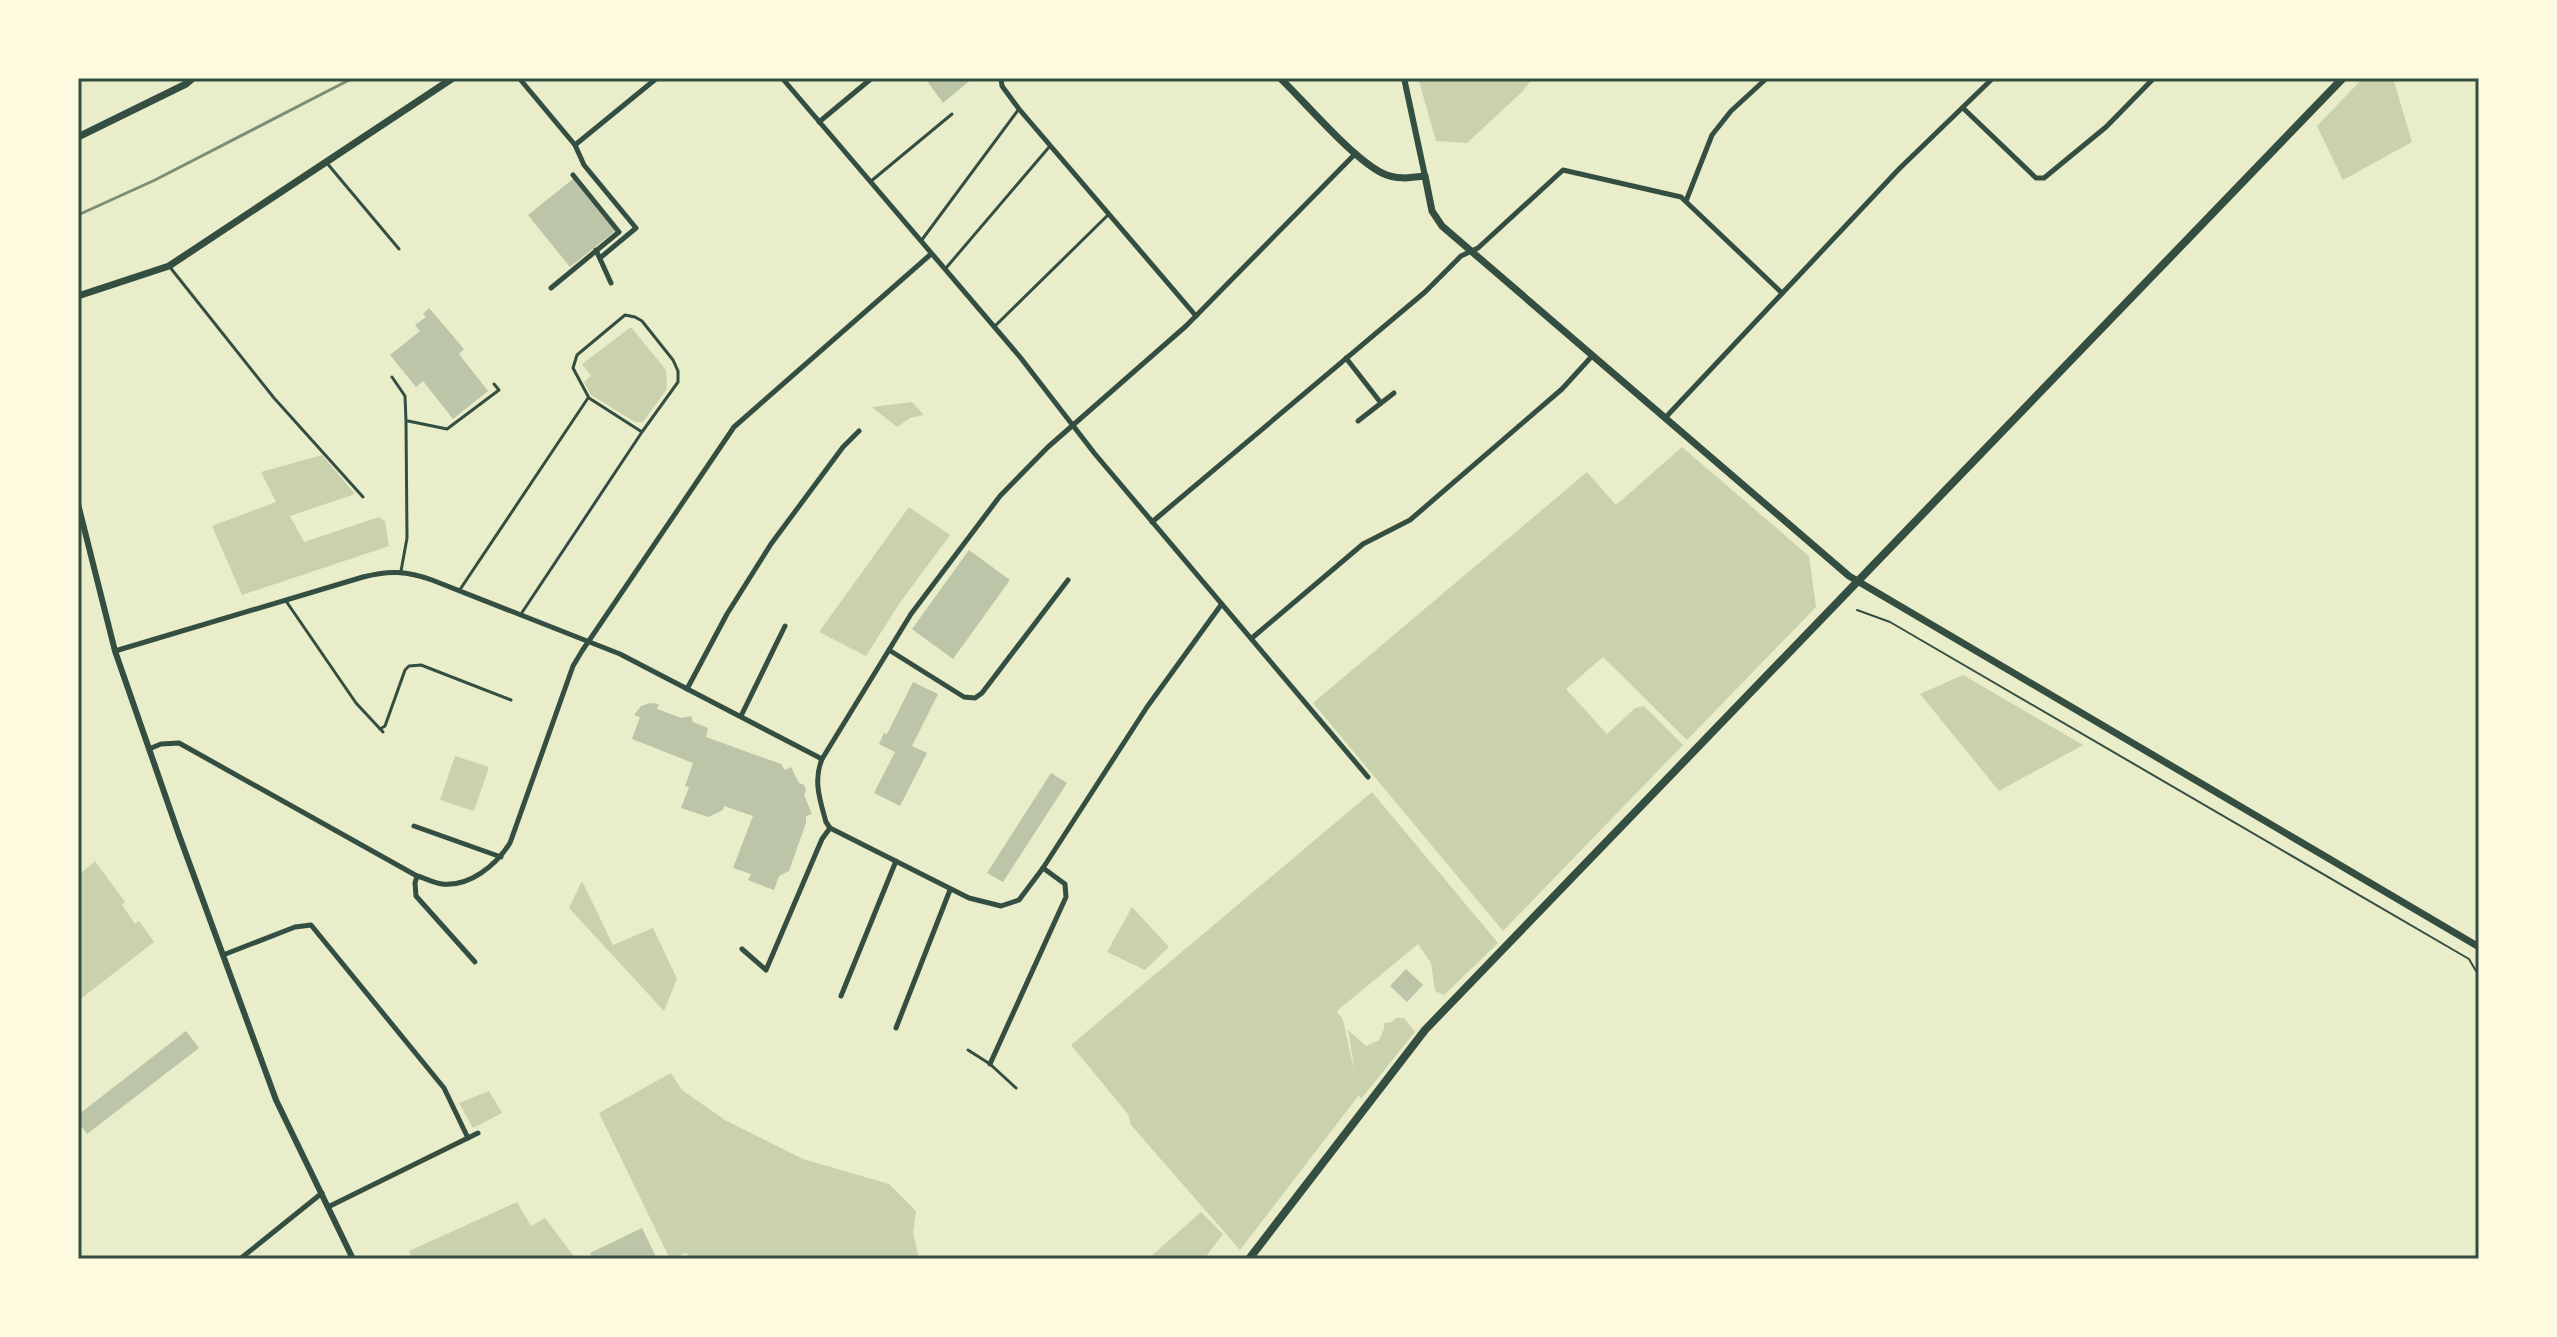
<svg xmlns="http://www.w3.org/2000/svg" width="2557" height="1337" font-family="'Varela Round',sans-serif">
	<style>
		.green { fill: #cad2ad }
		.building { fill: #bcc5a7 }
		.lines { fill: none; stroke-linecap: round; stroke-linejoin: round }
		.path { stroke: #344e41; stroke-width: 2 }
		.service { stroke: #344e41; stroke-width: 3 }
		.minor { stroke: #344e41; stroke-width: 5 }
		.tertiary { stroke: #344e41; stroke-width: 6 }
		.secondary { stroke: #344e41; stroke-width: 7 }
		.primary { stroke: #344e41; stroke-width: 8 }
		.rail { stroke: #7c8e77; stroke-width: 3 }
		.neatline { fill: none; stroke: #344e41; stroke-width: 3 }
	</style>
	<rect width="100%" height="100%" fill="#e9edc9"/>
	<!-- green -->
	<g class="green">
		<polygon points="1418,78 1533,78 1523,91 1467,143 1436,141"/>
		<polygon points="2363,78 2393,78 2412,142 2343,180 2317,126"/>
		<polygon points="631,327 666,370 667,389 643,422 635,422 591,395 584,382 591,376 582,364"/>
		<polygon points="912,402 924,415 910,418 897,427 872,407"/>
		<polygon points="1682,447 1809,556 1816,607 1687,740 1603,657 1566,689 1607,734 1635,708 1644,706 1683,745 1503,931 1313,703 1587,472 1616,505"/>
		<polygon points="322,455 355,494 290,516 304,542 379,517 385,521 389,546 242,595 212,526 276,502 261,472"/>
		<polygon points="909,507 950,535 899,604 866,656 819,632"/>
		<polygon points="1963,675 2083,745 1999,791 1920,694"/>
		<polygon points="455,756 489,767 474,811 440,800"/>
		<polygon points="1372,792 1498,943 1444,995 1435,991 1431,963 1418,944 1337,1011 1343,1020 1355,1074 1348,1030 1366,1046 1379,1040 1384,1029 1384,1023 1392,1022 1396,1018 1404,1018 1415,1032 1361,1099 1359,1095 1240,1250 1131,1125 1128,1114 1071,1045"/>
		<polygon points="95,861 125,902 122,905 135,924 139,921 154,942 78,1001 78,876"/>
		<polygon points="582,881 613,945 653,928 677,979 664,1011 569,908"/>
		<polygon points="1132,907 1169,947 1145,970 1107,952"/>
		<polygon points="671,1073 682,1090 725,1120 803,1159 889,1184 916,1211 913,1233 919,1259 689,1259 687,1253 670,1259 599,1113"/>
		<polygon points="489,1091 502,1113 473,1128 459,1103"/>
		<polygon points="517,1202 531,1226 545,1218 576,1259 413,1259 409,1251"/>
		<polygon points="1201,1212 1223,1234 1204,1259 1148,1259"/>
	</g>
	<!-- building -->
	<g class="building">
		<polygon points="925,78 973,78 943,103"/>
		<polygon points="573,179 615,231 570,267 528,215"/>
		<polygon points="429,308 464,349 459,354 488,391 453,419 423,381 416,387 390,355 420,331 415,325 426,317 423,314"/>
		<polygon points="969,550 1010,580 953,659 912,629"/>
		<polygon points="913,682 938,694 912,746 927,753 900,806 874,793 895,752 879,744 884,733 887,734"/>
		<polygon points="650,703 659,704 657,709 681,718 691,716 693,722 708,728 706,737 781,764 785,770 791,767 799,783 804,785 806,790 804,795 812,814 806,816 806,823 789,871 779,876 774,890 748,880 751,874 733,868 753,816 724,806 723,810 708,817 681,808 689,787 685,786 693,763 632,739 640,717 634,715 641,706"/>
		<polygon points="1051,773 1067,783 1003,882 987,873"/>
		<polygon points="1406,969 1423,985 1407,1002 1390,986"/>
		<polygon points="186,1031 199,1048 87,1134 78,1122 78,1115"/>
		<polygon points="642,1228 657,1259 593,1259 590,1253"/>
	</g>
	<g class="lines">
		<!-- path -->
		<polyline class="path" points="1857,610 1890,622 2469,959 2476,971"/>
		<!-- service -->
		<g class="service">
			<polyline points="326,162 399,249"/>
			<polyline points="870,182 952,114"/>
			<polyline points="921,241 1019,109"/>
			<polyline points="169,266 274,398 363,497"/>
			<polyline points="946,268 1050,146"/>
			<polyline points="995,326 1109,214"/>
			<polyline points="392,377 405,396 406,421 407,538 401,571"/>
			<polyline points="408,421 447,429 499,390 494,384"/>
			<polyline points="459,591 588,398"/>
			<polyline points="286,601 356,703 383,732"/>
			<polyline points="521,614 642,432 678,382 678,371 673,360 642,321 635,317 625,315 577,355 573,368 589,398 642,432"/>
			<polyline points="380,729 385,726 405,670 409,666 421,665 511,700"/>
			<polyline points="968,1050 990,1064 1016,1088"/>
		</g>
		<!-- minor -->
		<g class="minor">
			<polyline points="519,78 575,145 584,165 636,228 600,258"/>
			<polyline points="782,78 1020,357 1095,454 1368,777"/>
			<polyline points="1001,78 1002,86 1019,109 1196,316"/>
			<polyline points="1963,108 2036,178 2044,178 2106,127 2154,78"/>
			<polyline points="819,122 872,78"/>
			<polyline points="575,145 657,78"/>
			<polyline points="1686,201 1712,135 1731,111 1767,78"/>
			<polyline points="596,250 611,283"/>
			<polyline points="551,288 619,232 573,175"/>
			<polyline points="1346,358 1381,403"/>
			<polyline points="1665,418 1899,169 1993,78"/>
			<polyline points="1358,421 1394,393"/>
			<polyline points="1152,522 1425,292 1461,256 1478,248 1563,170 1681,197 1782,293"/>
			<path d="M1221,605L1147,707L1043,868L1019,900L1001,906L969,898L830,828L826,822C820,800 813,781 822,759L911,614L1000,496L1048,447L1186,326L1356,153"/>
			<polyline points="1252,638 1363,544 1410,520 1562,389 1593,355"/>
			<polyline points="889,650 964,697 975,698 982,693 1068,580"/>
			<path d="M115,651L363,577C389,570 407,571 432,580L620,654L822,759"/>
			<polyline points="687,689 727,614 771,544 843,447 859,431"/>
			<polyline points="741,716 785,626"/>
			<path d="M149,749L161,744L179,743L417,876C425,878 434,883 442,884C470,887 496,865 510,843L573,666L582,651L734,427L931,254"/>
			<polyline points="414,826 501,857"/>
			<polyline points="417,876 415,883 416,896 475,962"/>
			<polyline points="742,949 766,970 822,839 830,828"/>
			<polyline points="223,955 295,927 311,925 444,1088 468,1138"/>
			<polyline points="841,996 896,861"/>
			<polyline points="896,1028 950,890"/>
			<polyline points="990,1064 1066,897 1065,884 1043,868"/>
			<polyline points="328,1207 478,1133"/>
			<polyline points="240,1259 322,1193"/>
		</g>
		<!-- tertiary -->
		<g class="tertiary">
			<polyline points="1404,78 1425,176"/>
			<polyline points="78,504 115,651 179,835 276,1100 353,1259"/>
		</g>
		<!-- secondary -->
		<g class="secondary">
			<path d="M1280,78C1306,103 1352,158 1382,173C1396,180 1410,178 1425,176L1432,211L1442,226L1849,576L2479,947"/>
			<polyline points="78,137 186,84 193,78"/>
			<polyline points="78,296 169,266 453,78"/>
		</g>
		<!-- primary -->
		<polyline class="primary" points="1249,1259 1425,1030 2343,78"/>
		<!-- rail -->
		<polyline class="rail" points="78,215 155,180 353,78"/>
	</g>
	<!-- border -->
	<rect width="2557" height="1337" fill="none" stroke="#fefae0" stroke-width="160"/>
	<rect x="80" y="80" width="2397" height="1177" class="neatline"/>
</svg>
